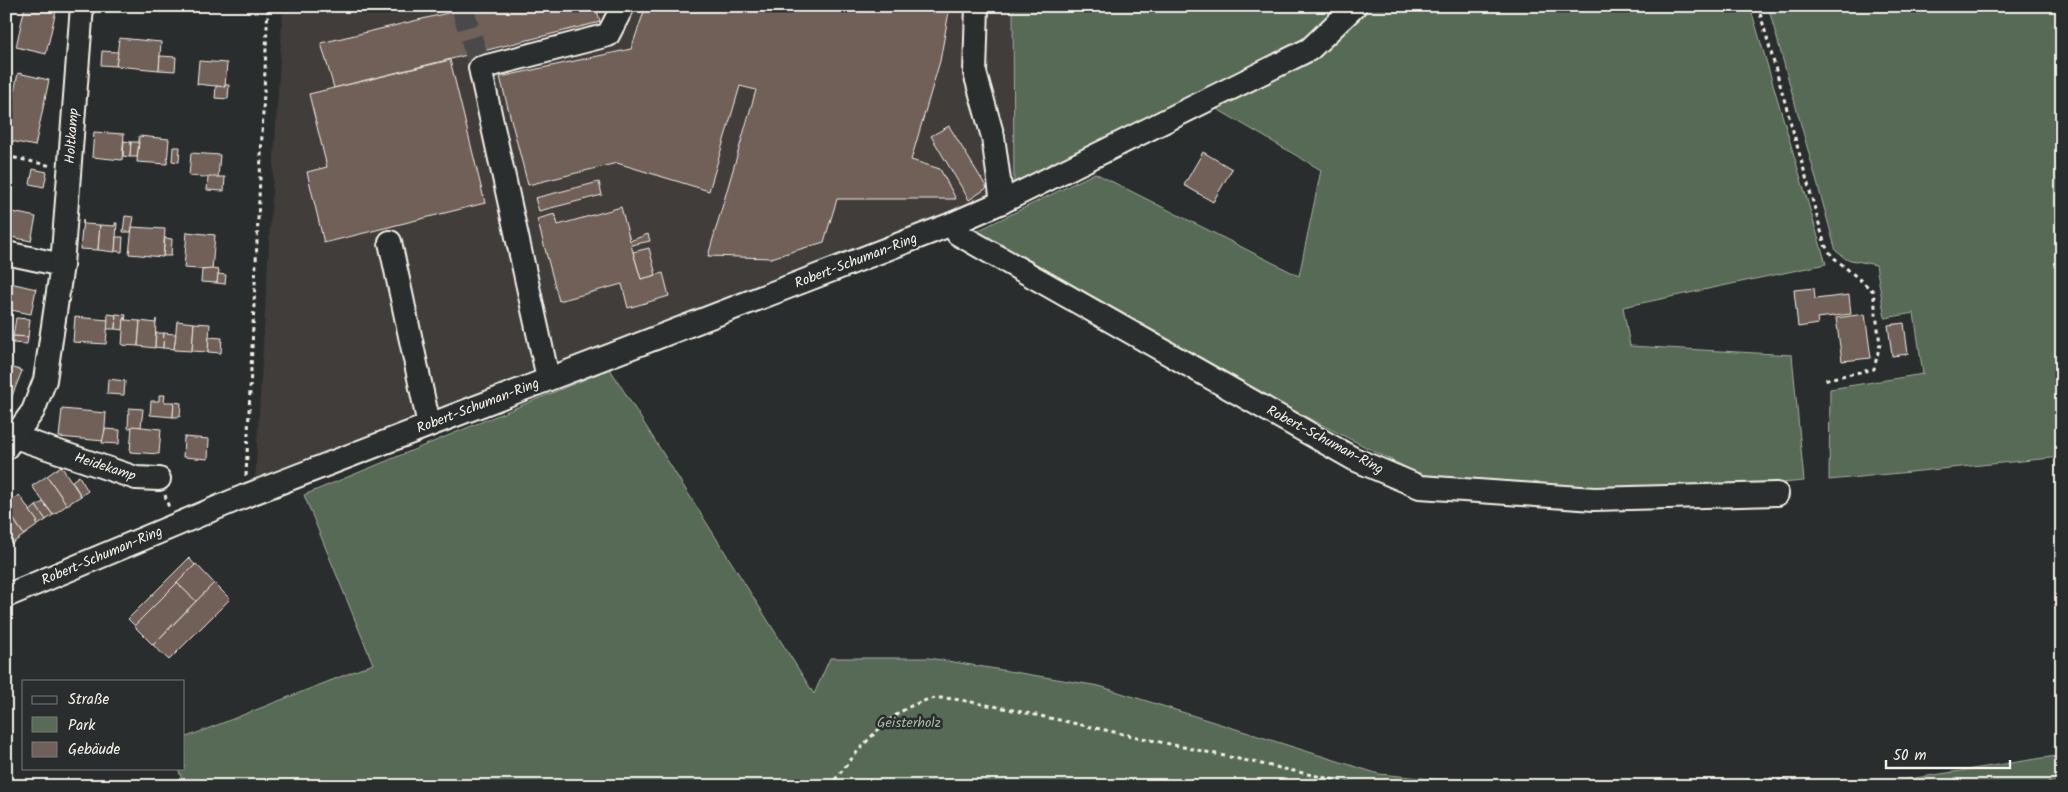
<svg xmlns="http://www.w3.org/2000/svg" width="2068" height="792" font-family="Kalam,sans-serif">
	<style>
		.built { fill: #3f3c3b }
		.green { fill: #576b56; stroke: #a6ae9f }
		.building { fill: #716059; stroke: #f4f1e8 }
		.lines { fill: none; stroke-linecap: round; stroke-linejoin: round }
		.minor-tunnel { stroke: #484a4a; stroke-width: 22; stroke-dasharray: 22 11; stroke-linecap: butt }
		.minor-casing { stroke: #f4f1e8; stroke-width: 26 }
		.path { stroke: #f4f1e8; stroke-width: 3; stroke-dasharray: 4 4; stroke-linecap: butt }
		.minor { stroke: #2a2d2e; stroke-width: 22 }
		.labels { text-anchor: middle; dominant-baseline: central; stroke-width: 5; stroke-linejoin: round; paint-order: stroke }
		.street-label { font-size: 14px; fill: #f4f1e8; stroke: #2a2d2e }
		.park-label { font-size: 14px; fill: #adb5a6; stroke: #2a2d2e }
	</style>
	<rect width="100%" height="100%" fill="#2a2d2e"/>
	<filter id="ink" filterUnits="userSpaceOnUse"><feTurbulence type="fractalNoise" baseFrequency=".02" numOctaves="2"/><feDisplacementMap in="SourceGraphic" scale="10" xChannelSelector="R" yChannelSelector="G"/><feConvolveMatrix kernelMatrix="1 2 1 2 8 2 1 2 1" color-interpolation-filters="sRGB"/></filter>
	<g filter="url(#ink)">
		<!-- built -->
		<polygon class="built" points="283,6 1013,6 1014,186 906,236 255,479"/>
		<!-- green -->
		<g class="green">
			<polygon points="1013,6 1345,6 1304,43 1014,186"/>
			<polygon points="1366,6 1750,6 1826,264 1623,307 1630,346 1792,355 1804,481 1771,484 1592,489 1423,476 1273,400 971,234 1095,173 1299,276 1321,170 1217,109 1316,57"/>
			<polygon points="1768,6 2062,6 2062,457 1829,480 1830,389 1923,374 1914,313 1885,318 1876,265 1846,259 1836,251"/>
			<polygon points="610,369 814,694 830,658 929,658 1099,686 1379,774 1473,783 1473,786 184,786 178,768 184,768 184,738 373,664 304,495"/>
			<polygon points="2062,755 2062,786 1864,786"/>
		</g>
		<!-- building -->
		<g class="building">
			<polygon points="25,6 57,6 46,54 16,47"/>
			<polygon points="477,6 596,6 600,22 334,88 321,43"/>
			<polygon points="646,6 950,6 940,61 911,160 940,169 956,199 837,199 824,242 771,258 708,256 756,90 740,86 709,191 617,163 528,185 500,77 631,49"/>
			<polygon points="119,38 161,42 159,70 116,66"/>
			<polygon points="102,51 118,52 116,66 101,65"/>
			<polygon points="160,56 176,57 175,71 159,70"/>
			<polygon points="450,60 485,203 324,243 307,172 327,167 309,94"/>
			<polygon points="199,61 227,63 225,87 197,84"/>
			<polygon points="18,73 49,80 35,146 6,140 6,130"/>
			<polygon points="225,85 229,85 228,99 215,98 216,86 225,87"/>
			<polygon points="949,126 987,188 969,200 931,136"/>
			<polygon points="94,132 124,134 122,160 92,157"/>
			<polygon points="139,136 169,139 167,164 137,162"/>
			<polygon points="124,141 131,142 130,157 123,156"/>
			<polygon points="131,142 139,142 137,157 130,157"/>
			<polygon points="173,147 180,147 179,162 172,161"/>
			<polygon points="1203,152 1232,169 1213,202 1184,185"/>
			<polygon points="191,153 220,155 218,178 189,176"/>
			<polygon points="33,169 47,172 44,187 30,184"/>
			<polygon points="208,177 225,177 224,191 207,190"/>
			<polygon points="599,182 602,195 539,211 535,198"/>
			<polygon points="621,207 630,241 648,234 650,241 631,245 641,279 663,273 669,296 628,308 622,284 559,301 537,219 555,214 558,225"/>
			<polygon points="8,211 36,217 31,241 6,236"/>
			<polygon points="125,216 134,217 131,232 123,232"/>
			<polygon points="83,220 84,224 100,225 98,250 80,249"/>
			<polygon points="115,223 117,223 115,252 98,250 100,225 115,226"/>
			<polygon points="132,227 165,229 163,257 129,254"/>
			<polygon points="187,232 215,235 212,270 184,268"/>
			<polygon points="116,237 123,237 122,252 115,251"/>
			<polygon points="165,238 172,239 171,256 163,256"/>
			<polygon points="649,248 656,275 641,279 633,252"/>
			<polygon points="212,269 219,270 217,283 201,282 202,270"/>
			<polygon points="218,274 226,275 225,284 217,283"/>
			<polygon points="6,282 36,289 31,314 6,309"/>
			<polygon points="1814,288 1815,299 1849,295 1851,314 1817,318 1818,324 1798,327 1794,290"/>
			<polygon points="108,314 116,315 115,329 107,329"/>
			<polygon points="116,314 126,315 123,330 115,329"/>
			<polygon points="1865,314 1871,358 1842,361 1836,318"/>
			<polygon points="75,317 108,320 106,344 73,342"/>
			<polygon points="124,317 125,320 140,321 138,346 122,345"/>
			<polygon points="16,318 30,319 28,337 13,336"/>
			<polygon points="156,319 155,348 138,346 140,321 156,323"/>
			<polygon points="177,321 194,323 192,351 174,350"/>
			<polygon points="194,323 210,324 208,352 192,351"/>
			<polygon points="1904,323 1908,354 1892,356 1888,325"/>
			<polygon points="156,333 164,333 163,348 155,347"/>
			<polygon points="164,333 176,334 174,349 163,348"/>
			<polygon points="13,336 28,337 27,344 13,343"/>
			<polygon points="209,337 222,338 221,353 208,352"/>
			<polygon points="6,365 22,371 10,401 6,400"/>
			<polygon points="108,379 125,381 124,395 107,394"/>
			<polygon points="159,395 165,395 164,402 174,402 173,417 150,415 151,401 159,401"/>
			<polygon points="174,402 181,403 180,417 173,417"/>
			<polygon points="129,408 143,409 141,427 128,428"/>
			<polygon points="62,409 106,413 104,441 59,437"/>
			<polygon points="132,426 161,429 159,454 130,452"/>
			<polygon points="105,429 120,430 119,444 102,443"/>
			<polygon points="184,437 209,439 208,459 183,457"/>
			<polygon points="61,466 81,496 67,505 47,476"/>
			<polygon points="47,476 67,505 53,515 32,486"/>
			<polygon points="79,476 88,491 81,496 72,481"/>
			<polygon points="19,495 38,522 36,523 38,525 24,535 6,508 6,504"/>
			<polygon points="43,502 53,515 46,520 36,506"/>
			<polygon points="36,506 46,520 38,525 36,523 38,522 30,511"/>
			<polygon points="6,508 24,535 11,544 6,540"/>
			<polygon points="189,558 195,565 135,626 128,619"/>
			<polygon points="196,564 214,583 196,602 177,583"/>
			<polygon points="177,583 196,601 153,645 134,626"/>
			<polygon points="214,583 230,599 169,660 153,645"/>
		</g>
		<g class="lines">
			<!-- minor-tunnel -->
			<polyline class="minor-tunnel" points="462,6 480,68"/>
			<!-- minor casing -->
			<g class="minor-casing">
				<g id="minor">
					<polyline points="977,6 975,73 993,137 1002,202"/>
					<polyline points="952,224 958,234 1354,459 1420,487 1594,499 1777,494"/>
					<polyline points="390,242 429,425"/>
					<polyline points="6,253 62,265"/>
					<polyline points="548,378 480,68 608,35 623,6"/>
					<polyline points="6,434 136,478 159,479"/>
					<polyline points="6,448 33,411 45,380 62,265 82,6"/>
					<polyline points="6,596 245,496 952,224 1002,202 1310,49 1355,6"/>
				</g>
			</g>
			<!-- path -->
			<g class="path">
				<polyline points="1758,6 1825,245 1832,256 1873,291 1880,344 1874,369 1823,380"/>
				<polyline points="6,156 52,166"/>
				<polyline points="246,476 268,6"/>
				<polyline points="165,495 169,508"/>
				<path d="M830,786C856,753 893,702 938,698C952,697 984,705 999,707L1363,786"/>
				<polyline points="1682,786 1770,779 1828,786"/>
				<polyline points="2031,786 2062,781"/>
			</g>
			<!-- minor -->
			<use href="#minor" class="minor"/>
		</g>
	</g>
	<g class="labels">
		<!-- street labels -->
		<g class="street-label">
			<text transform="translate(72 136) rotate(-86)">Holtkamp</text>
			<text transform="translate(856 261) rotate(-21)">Robert-Schuman-Ring</text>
			<text transform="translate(478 406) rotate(-21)">Robert-Schuman-Ring</text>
			<text transform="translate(1325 440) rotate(28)">Robert-Schuman-Ring</text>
			<text transform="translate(105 467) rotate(18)">Heidekamp</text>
			<text transform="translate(102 556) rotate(-23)">Robert-Schuman-Ring</text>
		</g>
		<!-- park labels -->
		<g class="park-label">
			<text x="909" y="723">Geisterholz</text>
		</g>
	</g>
	<!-- margin -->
	<rect width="2068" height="792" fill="none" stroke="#2a2d2e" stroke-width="25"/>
	<rect x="12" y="12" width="2043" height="767" fill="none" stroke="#f4f1e8" stroke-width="2" filter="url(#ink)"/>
	<!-- legend -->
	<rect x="22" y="680" width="162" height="90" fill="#2a2d2e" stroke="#7b7b78"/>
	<rect x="32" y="696" width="25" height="8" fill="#2a2d2e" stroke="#7b7b78"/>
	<text x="68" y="704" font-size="15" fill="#f4f1e8">Straße</text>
	<rect x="32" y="717" width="25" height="15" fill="#576b56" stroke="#7b7b78"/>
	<text x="68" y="730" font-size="15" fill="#f4f1e8">Park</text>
	<rect x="32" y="742" width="25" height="15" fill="#716059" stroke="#7b7b78"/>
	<text x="68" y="754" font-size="15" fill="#f4f1e8">Gebäude</text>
	<!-- scale -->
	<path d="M1886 760v8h124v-8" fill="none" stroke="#f4f1e8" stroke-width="2.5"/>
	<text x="1893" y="760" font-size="15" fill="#f4f1e8" stroke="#2a2d2e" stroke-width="4" paint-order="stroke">50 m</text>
</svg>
